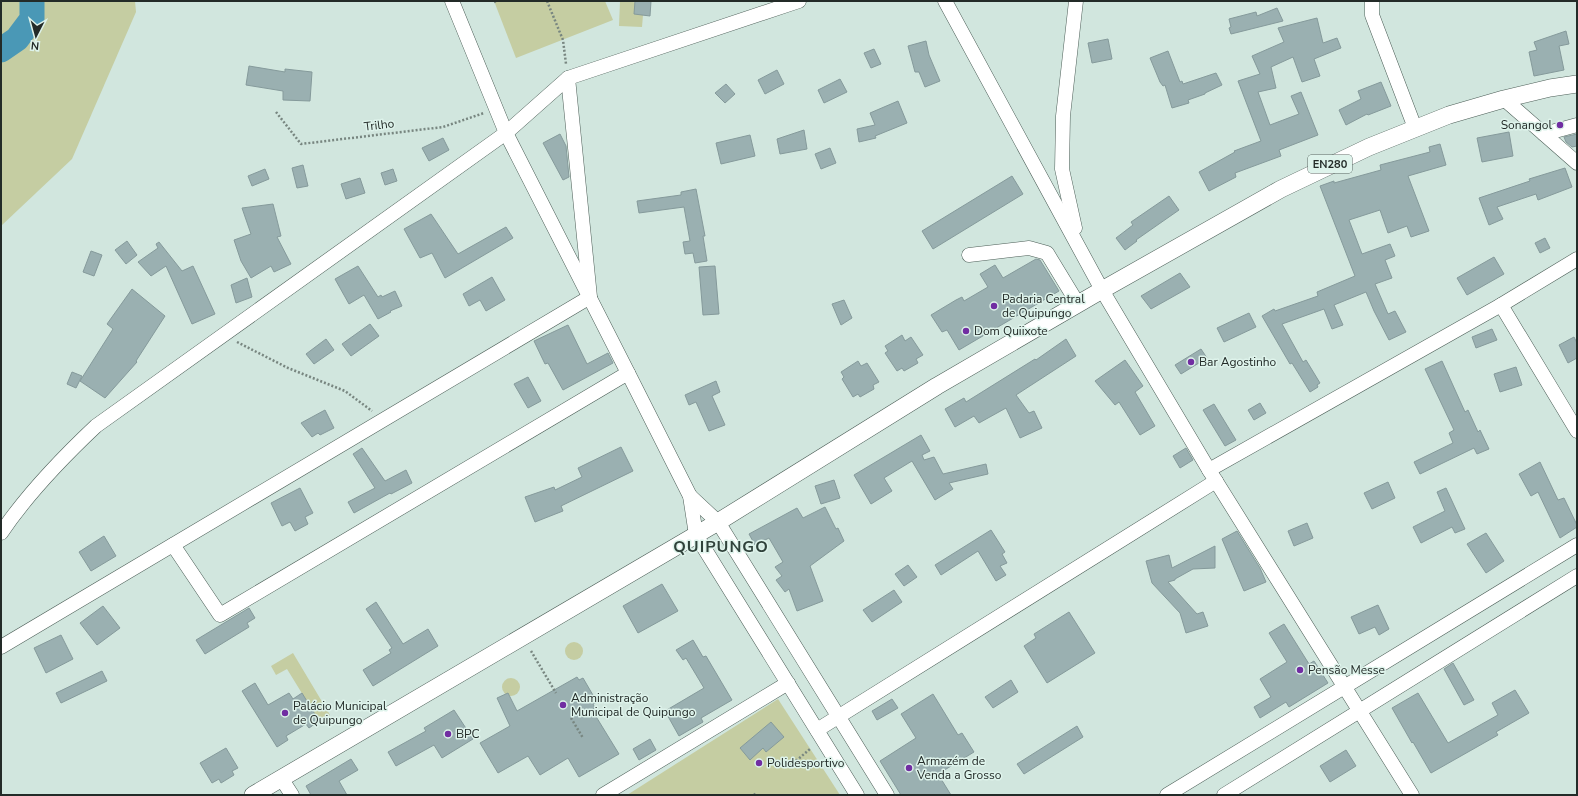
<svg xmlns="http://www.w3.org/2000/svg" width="1578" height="796" font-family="'Nunito Sans',sans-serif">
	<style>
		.green { fill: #c5cda2 }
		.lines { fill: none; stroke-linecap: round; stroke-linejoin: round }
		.river { stroke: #4a98b6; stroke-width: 25 }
		.building { fill: #9ab0b1; stroke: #859a9b }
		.minor-casing { stroke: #4c5e57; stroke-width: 15 }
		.major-casing { stroke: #4c5e57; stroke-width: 18 }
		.path { stroke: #788680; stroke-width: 2.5; stroke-dasharray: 2 2; stroke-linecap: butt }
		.minor { stroke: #fff; stroke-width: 14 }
		.major { stroke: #fff; stroke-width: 17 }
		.poi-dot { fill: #712da2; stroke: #def3eb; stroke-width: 1.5 }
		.labels { text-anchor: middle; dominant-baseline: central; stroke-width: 3; stroke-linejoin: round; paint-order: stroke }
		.shield { fill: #def3eb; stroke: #5b6762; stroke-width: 1 }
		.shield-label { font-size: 11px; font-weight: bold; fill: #232b28 }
		.street-label { font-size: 12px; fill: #232b28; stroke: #def3eb }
		.poi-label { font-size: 12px; fill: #232b28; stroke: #def3eb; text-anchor: start }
		.district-label { font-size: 16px; font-weight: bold; letter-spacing: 1px; fill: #30423b; stroke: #def3eb }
	</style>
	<rect width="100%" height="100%" fill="#d1e6de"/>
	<!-- green -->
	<g class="green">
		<polygon points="1,1 135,1 136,12 72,159 1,226"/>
		<polygon points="494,1 605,1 613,20 516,58"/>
		<polygon points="620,1 644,3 642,27 619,26"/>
		<circle cx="574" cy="651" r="9"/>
		<polygon points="293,653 330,715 319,721 287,669 276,675 271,666"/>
		<circle cx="511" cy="687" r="9"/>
		<polygon points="778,699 840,795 627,795"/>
	</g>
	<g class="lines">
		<!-- river -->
		<polyline class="river" points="1,50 17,39 32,19 32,1"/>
	</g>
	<!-- building -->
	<g class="building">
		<polygon points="635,1 651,1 650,16 634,14"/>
		<polygon points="1277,8 1283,21 1231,34 1229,28 1231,27 1229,19 1256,12 1257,16"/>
		<polygon points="1317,18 1323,43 1337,38 1341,48 1314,59 1320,76 1302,82 1293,57 1271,67 1276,88 1258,92 1270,125 1299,114 1291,96 1301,92 1318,135 1279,150 1281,156 1235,173 1236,177 1209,191 1199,172 1235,152 1234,151 1261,141 1238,81 1260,74 1252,56 1284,42 1278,28"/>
		<polygon points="1566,31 1569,44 1559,46 1564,70 1534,76 1529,52 1537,50 1534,42"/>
		<polygon points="1108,39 1112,59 1092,63 1088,43"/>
		<polygon points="926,41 929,55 940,81 925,87 919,72 915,72 908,46"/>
		<polygon points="874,49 881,64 871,68 864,53"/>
		<polygon points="1168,51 1180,82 1182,81 1183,84 1216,73 1222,85 1205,93 1205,94 1188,100 1189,103 1172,108 1165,85 1163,86 1160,82 1150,58"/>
		<polygon points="249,66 285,72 285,69 312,72 310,101 283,100 283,91 246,85"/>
		<polygon points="777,70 784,84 765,94 758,80"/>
		<polygon points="840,79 847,92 824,103 818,90"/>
		<polygon points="1381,82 1391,106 1368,115 1367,114 1346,125 1339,110 1361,99 1358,91"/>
		<polygon points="726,84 735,94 725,103 715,93"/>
		<polygon points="898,101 907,123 875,136 876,138 859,142 857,129 875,125 870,113"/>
		<polygon points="804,130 807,149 780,154 777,139"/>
		<polygon points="1509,132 1513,156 1482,162 1477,138"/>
		<polygon points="560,134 566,146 569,177 563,180 543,143"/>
		<polygon points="1577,134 1577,146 1572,147 1566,142 1564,137"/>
		<polygon points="750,135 755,156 721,164 716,143"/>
		<polygon points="443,138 449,150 429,161 422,148"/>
		<polygon points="1440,144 1446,165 1408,176 1429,231 1411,237 1407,226 1388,233 1380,210 1349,220 1362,254 1390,244 1395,256 1385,260 1392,278 1375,284 1388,314 1395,311 1406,332 1389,340 1374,311 1366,292 1334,305 1343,325 1332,329 1324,309 1282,324 1303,362 1306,360 1320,383 1317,385 1318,387 1310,392 1292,363 1290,364 1262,316 1274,309 1275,311 1318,296 1317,292 1355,276 1320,186 1334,181 1334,183 1381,170 1380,165 1430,152 1429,147"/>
		<polygon points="830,148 836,163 821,169 815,154"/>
		<polygon points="303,165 308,186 297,188 292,168"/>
		<polygon points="1565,168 1572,187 1538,200 1536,194 1497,207 1503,219 1489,225 1479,198 1530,181 1529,179"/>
		<polygon points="265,169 269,179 252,186 248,176"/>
		<polygon points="393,169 397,181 385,185 381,173"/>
		<polygon points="1012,176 1023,194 933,249 922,231"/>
		<polygon points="360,178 365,193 346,199 341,184"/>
		<polygon points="696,189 705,236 703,236 707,261 695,263 693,253 685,254 683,242 690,241 684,207 639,213 637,201 681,195 681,192"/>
		<polygon points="1169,196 1179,210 1136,240 1137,241 1125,250 1116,238 1133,225 1131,222"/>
		<polygon points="273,204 281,236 277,237 291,264 274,272 271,266 251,278 241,261 234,240 251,234 242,208"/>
		<polygon points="431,214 458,254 506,227 513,238 445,278 432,253 420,258 404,229"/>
		<polygon points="1545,238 1550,248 1540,253 1535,243"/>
		<polygon points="127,241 137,255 126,264 115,250"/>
		<polygon points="159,242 182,271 193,266 215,314 192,324 166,266 151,276 138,262 158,248 156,244"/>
		<polygon points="91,251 102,255 94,276 83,272"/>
		<polygon points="1494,257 1504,274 1467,295 1457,278"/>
		<polygon points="1036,259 1040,260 1059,291 959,350 947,330 942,332 931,315 956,300 962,297 964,301 988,287 980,274 995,265 1003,278"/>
		<polygon points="358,266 378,297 381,295 382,297 395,291 402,306 390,311 391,312 378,319 364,295 349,304 335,279"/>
		<polygon points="715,266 719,314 703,315 699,267"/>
		<polygon points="1180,273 1190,287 1151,309 1141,296"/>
		<polygon points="492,277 505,300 486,311 480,300 469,306 463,294"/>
		<polygon points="247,278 252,297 236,303 231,285"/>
		<polygon points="132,289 165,316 136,361 137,362 105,398 80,381 113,329 107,324"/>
		<polygon points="844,300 852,318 841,325 832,304"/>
		<polygon points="1249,313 1256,327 1224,342 1217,328"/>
		<polygon points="370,324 379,336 351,356 342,344"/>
		<polygon points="568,325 587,364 608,353 613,363 563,390 548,363 545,364 534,341"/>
		<polygon points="1492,329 1497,340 1476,348 1472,337"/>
		<polygon points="902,335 905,341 911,337 923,355 916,359 918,363 904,371 902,368 897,371 885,353 888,351 885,346"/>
		<polygon points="1574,337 1577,343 1577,358 1568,363 1559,345"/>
		<polygon points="326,339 334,350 314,364 306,354"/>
		<polygon points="1066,339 1076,356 1016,395 1029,413 1034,411 1042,428 1020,438 1006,408 979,423 974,416 955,427 945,409 964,398 966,402 1035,359 1036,360"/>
		<polygon points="1201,349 1207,358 1181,374 1175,365"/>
		<polygon points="1125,360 1143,386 1135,392 1155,426 1140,435 1119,402 1115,405 1095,381"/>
		<polygon points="858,361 861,366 867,363 879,382 873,385 874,389 860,397 858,394 853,397 842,379 844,377 841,372"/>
		<polygon points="1442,361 1465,412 1468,410 1478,432 1480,430 1489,449 1477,454 1474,448 1420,474 1414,462 1453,443 1449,433 1454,430 1425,369"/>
		<polygon points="1516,367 1522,385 1500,392 1494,374"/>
		<polygon points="72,372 82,376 76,388 67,384"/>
		<polygon points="528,377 541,401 528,408 514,384"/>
		<polygon points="716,381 720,392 712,396 725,425 709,431 696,402 689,405 685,395"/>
		<polygon points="1260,403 1266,413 1254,420 1248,410"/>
		<polygon points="1214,404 1236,440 1225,446 1203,410"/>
		<polygon points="325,410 334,428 320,435 318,433 312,437 301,423"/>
		<polygon points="921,435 930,451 922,455 924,460 934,457 943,474 986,464 988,474 949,483 953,489 935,500 912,461 884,478 892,491 871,504 854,475"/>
		<polygon points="621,447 633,471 561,506 563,511 535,522 525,497 554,487 555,490 582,477 578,468"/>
		<polygon points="362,448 385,481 406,470 412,483 391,494 390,493 354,513 348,502 375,488 353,454"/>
		<polygon points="1186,448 1193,460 1180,468 1173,456"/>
		<polygon points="1540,462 1558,500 1564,498 1577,525 1577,527 1560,538 1538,492 1531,496 1519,474"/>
		<polygon points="834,480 840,498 821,504 815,486"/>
		<polygon points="1388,482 1395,498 1372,509 1364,493"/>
		<polygon points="300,488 313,513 305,517 308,524 295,531 290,522 282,526 271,503"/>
		<polygon points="1446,488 1465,529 1455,533 1452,527 1421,543 1413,527 1445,511 1437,492"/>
		<polygon points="825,507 836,529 838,528 844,541 810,566 823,601 797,611 789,589 785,592 776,580 782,576 775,567 783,562 769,538 755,545 749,534 797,508 803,518"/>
		<polygon points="1307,523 1313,538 1294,546 1288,531"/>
		<polygon points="991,530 1005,552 1002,554 1007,563 1000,566 1006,575 996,581 978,551 941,575 935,565"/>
		<polygon points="1237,531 1260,568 1266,582 1244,591 1222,539"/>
		<polygon points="1486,533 1504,561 1486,573 1467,544"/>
		<polygon points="104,536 116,556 91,571 79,552"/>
		<polygon points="1215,546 1215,568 1193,569 1175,579 1175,580 1168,582 1197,614 1203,612 1208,626 1186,633 1180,613 1152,583 1146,561 1169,555 1172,568"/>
		<polygon points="908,565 917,577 904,586 895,574"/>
		<polygon points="662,584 678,611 638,633 623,606"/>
		<polygon points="894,590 902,602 872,622 863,610"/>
		<polygon points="376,602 403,644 428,629 438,646 373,686 363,670 391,653 389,650 392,648 366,609"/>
		<polygon points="1378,605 1389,629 1379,635 1375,627 1359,634 1351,617"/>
		<polygon points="103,606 120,628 97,645 80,623"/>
		<polygon points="249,608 255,618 247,623 249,627 205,654 196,640"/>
		<polygon points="1069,612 1095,653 1047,683 1024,646 1036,638 1034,634"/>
		<polygon points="1284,624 1309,664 1314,661 1328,683 1289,707 1286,702 1260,718 1254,707 1271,697 1260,679 1287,662 1269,633"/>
		<polygon points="61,635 73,659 46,673 34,648"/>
		<polygon points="693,640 703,657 706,656 732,700 701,718 703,722 679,736 665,711 704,688 686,658 683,660 676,650"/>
		<polygon points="1453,663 1474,700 1464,705 1444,669"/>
		<polygon points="102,671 107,681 61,703 56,693"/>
		<polygon points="577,677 579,680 583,678 597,702 593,704 595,708 592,710 619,754 579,777 568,758 540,775 528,756 498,773 480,743 510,726 497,698 508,693 517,711"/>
		<polygon points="1011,680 1018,692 993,708 985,697"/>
		<polygon points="255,683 268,705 289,693 293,699 302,693 319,721 309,728 306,724 286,736 288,740 277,747 242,691"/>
		<polygon points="1515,690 1529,713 1496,732 1498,735 1431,773 1413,742 1412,743 1392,708 1418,693 1448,743 1498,715 1492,703"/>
		<polygon points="933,694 958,735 962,733 974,752 938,774 951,795 901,795 880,761 916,738 901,714"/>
		<polygon points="892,699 898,708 877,720 872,711"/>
		<polygon points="454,710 473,739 442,758 434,745 396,766 388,752 426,731 424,728"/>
		<polygon points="771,722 784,737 766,752 763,748 750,760 740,748"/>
		<polygon points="1077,726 1083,737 1024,774 1017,764"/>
		<polygon points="650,739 656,750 639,760 633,749"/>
		<polygon points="226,748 238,768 232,771 234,775 221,783 219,779 212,783 200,763"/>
		<polygon points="1346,750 1356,766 1330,782 1320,766"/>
		<polygon points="351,759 358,770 339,781 347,795 311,795 306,786"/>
	</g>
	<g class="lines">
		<!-- minor casing -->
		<g class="minor-casing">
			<g id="minor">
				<polyline points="452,1 506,133 628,373"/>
				<polyline points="945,1 1102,290 1209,470 1412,795"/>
				<polyline points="1372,1 1372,15 1415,128"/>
				<polyline points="1504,99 1577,163"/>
				<polyline points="1544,134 1577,125"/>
				<polyline points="1075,228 1062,169 1063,116 1076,1"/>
				<polyline points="969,255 1029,248 1047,253 1078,304"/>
				<polyline points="1501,305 1577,431"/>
				<polyline points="1209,470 1501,305 1577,259"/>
				<polyline points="690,496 718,522 887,795"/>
				<path d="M1,533C28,493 61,459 96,426L506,133L568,78L799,1"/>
				<polyline points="173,545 220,615 628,373 690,496 696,535 857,795"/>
				<polyline points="1,647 590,297 568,78"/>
				<polyline points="817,730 1216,481"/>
				<polyline points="281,778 292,795"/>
				<polyline points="603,795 788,683"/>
				<polyline points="1167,795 1577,545"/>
				<polyline points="1224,795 1577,576"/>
			</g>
		</g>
		<!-- major casing -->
		<g class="major-casing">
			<polyline id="major" points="253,795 718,522 937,386 1102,290 1281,189 1369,147 1449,115 1504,99 1550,88 1577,84"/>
		</g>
		<!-- path -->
		<g class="path">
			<polyline points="547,1 563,40 566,64"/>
			<polyline points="494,2 497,1"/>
			<polyline points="276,112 301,144 443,127 484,113"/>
			<polyline points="237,342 288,368 345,391 372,411"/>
			<polyline points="531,651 556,693"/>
			<polyline points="571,718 583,738"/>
			<polyline points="790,766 810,749"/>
			<polyline points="754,795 756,793"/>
		</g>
		<!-- minor -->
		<use href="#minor" class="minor"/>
		<!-- major -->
		<use href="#major" class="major"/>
	</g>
	<!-- markers -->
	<g class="poi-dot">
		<circle cx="1560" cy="125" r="4"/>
		<circle cx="994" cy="306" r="4"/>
		<circle cx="966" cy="331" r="4"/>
		<circle cx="1191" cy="362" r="4"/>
		<circle cx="1300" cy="670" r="4"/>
		<circle cx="563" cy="705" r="4"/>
		<circle cx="285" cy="713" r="4"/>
		<circle cx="448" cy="734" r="4"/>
		<circle cx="759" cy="763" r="4"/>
		<circle cx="909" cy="768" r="4"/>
	</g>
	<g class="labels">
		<!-- shield labels -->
		<rect class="shield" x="1308" y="155" width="44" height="18" rx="3"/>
		<g class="shield-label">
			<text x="1330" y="164">EN280</text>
		</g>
		<!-- street labels -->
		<g class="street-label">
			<text transform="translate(379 125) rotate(-7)">Trilho</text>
		</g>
		<!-- poi labels -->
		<g class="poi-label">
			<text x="1552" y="125" text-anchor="end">Sonangol</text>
			<text x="1002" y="299">Padaria Central<tspan x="1002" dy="14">de Quipungo</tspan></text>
			<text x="974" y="331">Dom Quiixote</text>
			<text x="1199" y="362">Bar Agostinho</text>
			<text x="1308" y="670">Pensão Messe</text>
			<text x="571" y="698">Administração<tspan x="571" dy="14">Municipal de Quipungo</tspan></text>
			<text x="293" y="706">Palácio Municipal<tspan x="293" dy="14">de Quipungo</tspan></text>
			<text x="456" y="734">BPC</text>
			<text x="917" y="761">Armazém de<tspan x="917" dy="14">Venda a Grosso</tspan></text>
			<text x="767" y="763">Polidesportivo</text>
		</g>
		<!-- district labels -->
		<g class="district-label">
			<text x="721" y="547">QUIPUNGO</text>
		</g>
	</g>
	<!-- border -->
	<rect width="1578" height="796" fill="none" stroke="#232b28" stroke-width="4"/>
	<!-- north arrow -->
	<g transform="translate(36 36) rotate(186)" stroke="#def3eb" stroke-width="3" paint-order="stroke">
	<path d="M0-3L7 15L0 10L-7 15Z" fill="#232b28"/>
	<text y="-6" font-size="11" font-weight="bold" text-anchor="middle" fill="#232b28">N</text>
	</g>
</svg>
